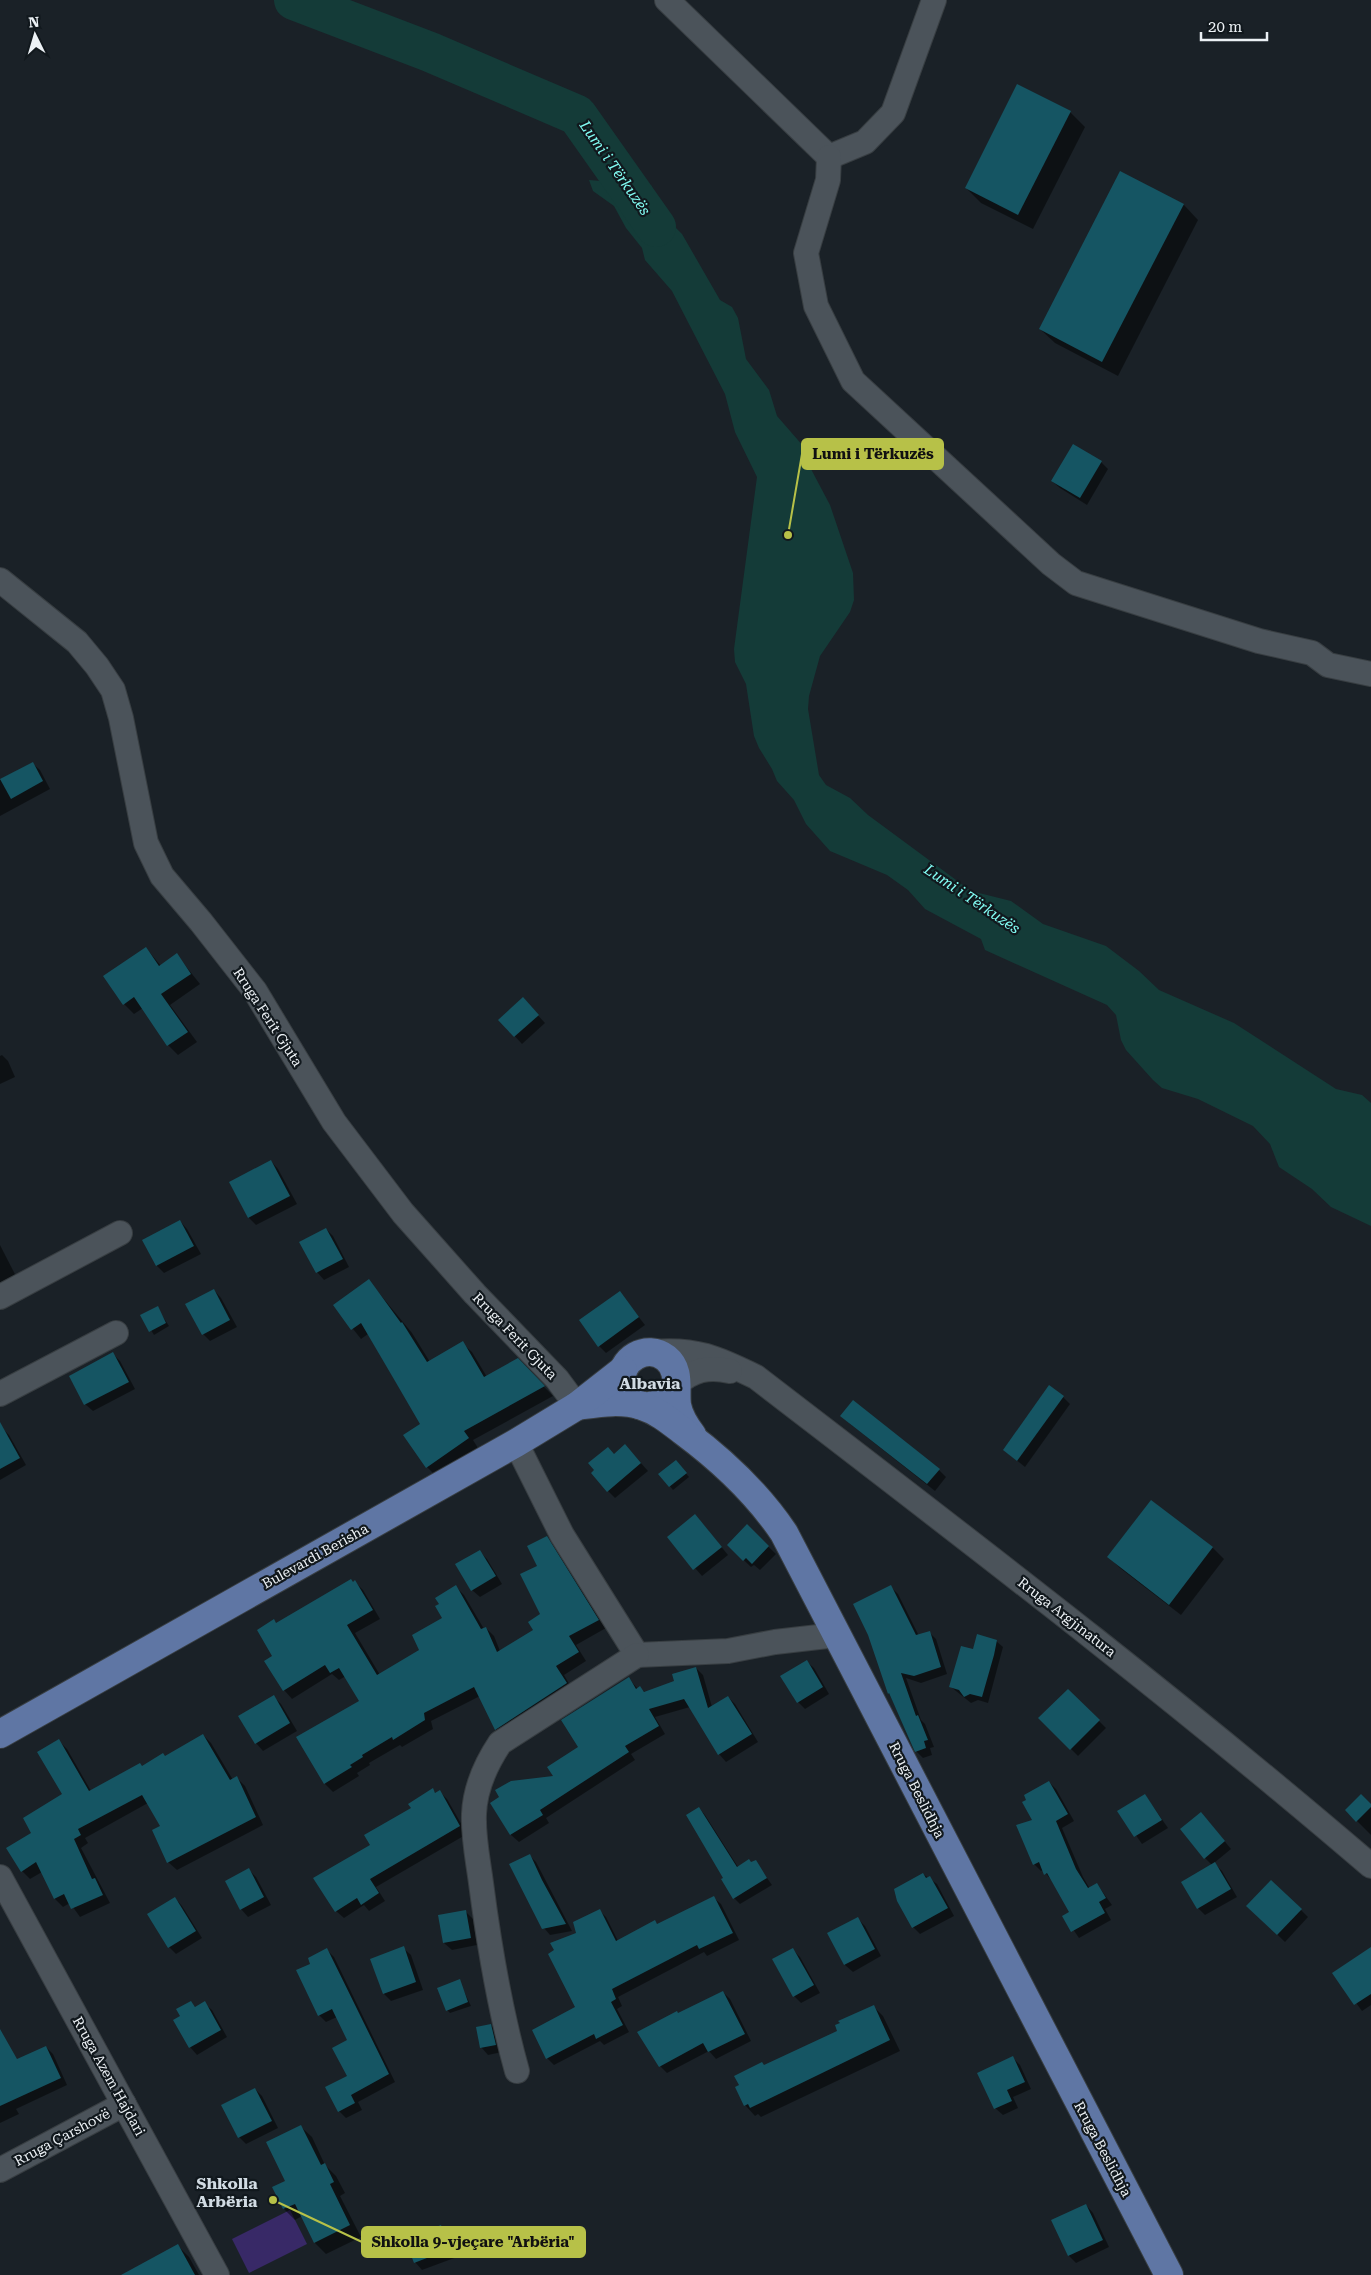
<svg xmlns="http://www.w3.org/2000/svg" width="1371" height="2275" font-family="'Roboto Serif',serif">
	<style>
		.green { fill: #382967 }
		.water { fill: #143b38 }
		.shadow { fill: #0007 }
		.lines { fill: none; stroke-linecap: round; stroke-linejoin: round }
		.river { stroke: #143b38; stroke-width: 40 }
		.building { fill: #155563 }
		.minor-casing { stroke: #383e42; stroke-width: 26 }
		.major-casing { stroke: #383e42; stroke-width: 30 }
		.minor { stroke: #4b535a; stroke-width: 24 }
		.major { stroke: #5f76a4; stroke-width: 28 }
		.labels { text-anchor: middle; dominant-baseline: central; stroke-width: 4.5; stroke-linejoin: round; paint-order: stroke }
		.street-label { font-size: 14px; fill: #ecf1f5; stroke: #11181d }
		.water-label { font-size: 15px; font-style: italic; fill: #82fdf4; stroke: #11181d }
		.quarter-label { font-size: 16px; font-weight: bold; fill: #d1dbe3; stroke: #11181d }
		.leader { fill: none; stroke: #b7c148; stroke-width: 2 }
		.callout-dot { fill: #b7c148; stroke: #11181d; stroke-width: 2 }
		.callout { fill: #b7c148; stroke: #b7c148; stroke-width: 2 }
		.callout-label { font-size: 15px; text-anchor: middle; font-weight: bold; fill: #111 }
	</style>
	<rect width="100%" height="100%" fill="#1a2127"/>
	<!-- green -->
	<polygon class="green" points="290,2210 307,2244 249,2273 232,2239"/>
	<!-- water -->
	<polygon class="water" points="589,180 651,185 668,220 682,234 720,300 732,307 738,318 746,359 769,390 777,416 804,447 812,471 830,505 853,573 854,600 850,612 820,656 809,696 808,709 819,775 826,785 850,798 868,815 971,891 1011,901 1043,924 1106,946 1139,971 1159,990 1234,1023 1336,1089 1362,1095 1371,1103 1371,1226 1331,1207 1312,1189 1279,1167 1270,1144 1253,1126 1198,1099 1162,1088 1153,1080 1126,1050 1121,1040 1116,1015 1107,1005 985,950 981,939 925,909 908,890 887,875 830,851 806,824 794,800 777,781 772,769 759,748 754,736 746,684 735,662 734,649 757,477 735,432 725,394 672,291 645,260 642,248 626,228 614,206 593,191"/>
	<!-- shadow -->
	<g class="shadow">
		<polygon points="1070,112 1085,127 1033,229 981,203 966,188"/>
		<polygon points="1121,173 1184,205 1198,220 1118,376 1055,343 1040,329"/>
		<polygon points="1101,462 1108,469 1087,505 1060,488 1052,481"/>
		<polygon points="32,763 40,770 50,789 0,816 0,780"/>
		<polygon points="146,948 161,966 177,955 200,984 170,1005 197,1042 178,1055 168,1045 143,1008 134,1014 124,1004"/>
		<polygon points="523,999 545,1023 522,1044 500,1020"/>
		<polygon points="2,1055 8,1061 15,1077 0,1084 0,1056"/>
		<polygon points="271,1161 278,1169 297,1204 256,1225 249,1218 230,1183"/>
		<polygon points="180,1221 187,1229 201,1254 164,1273 157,1266 144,1241"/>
		<polygon points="326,1229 333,1236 349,1267 324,1280 317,1272"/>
		<polygon points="0,1245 19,1282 0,1293"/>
		<polygon points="369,1281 412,1333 430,1362 462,1343 472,1352 487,1377 518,1360 553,1396 473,1440 478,1448 436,1476 427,1467 421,1424 368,1334 361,1339 334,1305"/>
		<polygon points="214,1290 221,1298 237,1327 210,1341 203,1334"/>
		<polygon points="620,1293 645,1325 606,1353 599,1346"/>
		<polygon points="157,1308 169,1326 154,1335 142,1316"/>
		<polygon points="113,1354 120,1361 135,1389 93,1411 85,1404"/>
		<polygon points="1063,1397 1070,1404 1025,1467 1004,1450"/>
		<polygon points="849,1423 939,1470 946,1477 935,1491"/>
		<polygon points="2,1428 9,1435 26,1465 0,1480 0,1429"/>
		<polygon points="632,1453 648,1471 615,1498 608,1491 596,1470 614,1455"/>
		<polygon points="679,1465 689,1477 673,1490 660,1474"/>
		<polygon points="1151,1501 1213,1548 1224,1559 1181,1615 1120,1568 1109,1557"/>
		<polygon points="702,1523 728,1555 702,1576 668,1537"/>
		<polygon points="747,1526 776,1554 760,1570 754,1565 751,1567 728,1545"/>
		<polygon points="547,1538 555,1546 606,1628 576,1645 586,1661 564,1675 574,1692 504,1737 496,1729 480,1696 431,1721 433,1729 402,1747 400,1745 369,1763 370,1765 357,1773 359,1776 333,1792 325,1784 361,1701 346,1676 339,1680 332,1674 292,1699 284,1690 266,1661 274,1656 276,1624 355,1582 363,1590 380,1619 355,1633 380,1675 421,1650 443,1618 456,1587 464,1595 484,1629 486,1628 494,1636 500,1651 535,1630 542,1615 538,1566"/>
		<polygon points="479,1551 487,1559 502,1584 480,1597 472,1590"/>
		<polygon points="891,1587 898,1594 919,1636 929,1632 936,1639 947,1674 921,1683 906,1678 921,1720 925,1724 934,1747 930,1748 932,1755 923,1758 916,1751 889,1693"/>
		<polygon points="996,1641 1003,1647 988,1703 978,1700 971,1703 951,1687 974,1651"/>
		<polygon points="806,1661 814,1668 829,1694 805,1709 798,1702"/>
		<polygon points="696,1668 703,1675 712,1707 728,1697 735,1704 758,1742 726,1762 719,1754 690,1707 655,1717 665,1734 631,1754 635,1760 546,1818 549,1823 519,1842 511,1835 492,1803 555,1777 580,1748 629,1679 638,1689 640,1688 646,1693 675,1682"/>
		<polygon points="1068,1690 1106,1728 1078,1756 1040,1718"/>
		<polygon points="274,1697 281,1704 297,1731 263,1751 256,1743 240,1717"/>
		<polygon points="203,1735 211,1743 233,1780 237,1778 245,1786 263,1825 177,1870 168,1862 162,1826 148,1803 85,1838 88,1843 81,1848 110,1903 80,1917 70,1903 63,1907 55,1899 42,1872 30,1879 22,1871 33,1833 63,1795 59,1741 67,1749 91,1791 166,1757"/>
		<polygon points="1049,1782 1056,1789 1074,1821 1062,1828 1083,1877 1090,1889 1097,1884 1112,1905 1105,1909 1111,1920 1079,1938 1064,1916 1071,1912 1052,1881 1043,1870 1041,1871 1034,1864 1034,1820"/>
		<polygon points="433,1790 436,1794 440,1792 447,1799 467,1834 376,1887 385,1901 369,1911 364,1905 344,1918 336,1911 412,1808"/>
		<polygon points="1145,1795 1168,1828 1142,1844 1119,1811"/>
		<polygon points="1371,1805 1371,1835 1346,1810"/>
		<polygon points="699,1808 705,1815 738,1867 755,1861 772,1885 740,1904 734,1898"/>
		<polygon points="1208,1821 1231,1849 1214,1863 1222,1871 1237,1897 1205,1915 1198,1908 1212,1865 1205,1858"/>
		<polygon points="530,1856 536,1862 572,1931 550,1935 544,1928"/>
		<polygon points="249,1870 256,1877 271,1905 248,1917 241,1909"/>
		<polygon points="923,1874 937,1884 954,1916 920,1934 913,1927"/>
		<polygon points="175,1898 182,1906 202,1938 176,1954 169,1947"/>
		<polygon points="714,1898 721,1904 739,1940 707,1956 704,1952 618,1997 622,2006 617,2009 629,2032 604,2045 600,2041 554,2065 547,2058 577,2008 578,1933 599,1910 606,1917 618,1941 655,1922 658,1925"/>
		<polygon points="1248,1906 1301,1910 1308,1917 1285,1942"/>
		<polygon points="466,1912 473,1919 477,1945 452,1950 444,1943 440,1916"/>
		<polygon points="857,1918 865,1926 881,1956 853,1972 845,1965 829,1934"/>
		<polygon points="403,1948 411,1955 423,1990 391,2001 384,1994"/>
		<polygon points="327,1950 334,1957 395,2082 358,2102 362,2110 346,2118 339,2111 348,2077 348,2040 337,2017 326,2022 319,2015"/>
		<polygon points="793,1950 800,1957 820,1993 801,2003 794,1996"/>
		<polygon points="1371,1950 1371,2005 1362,2011 1334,1973"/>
		<polygon points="459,1981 471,2006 450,2013 447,2010"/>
		<polygon points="723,1992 730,1999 751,2041 716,2059 709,2051 667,2073 660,2066"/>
		<polygon points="191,2002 196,2008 204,2003 212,2010 227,2037 197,2055 190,2047 175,2020 181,2016"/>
		<polygon points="873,2006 883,2016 900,2051 761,2117 758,2114 755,2116 745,2105 737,2087 764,2066 839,2031"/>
		<polygon points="491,2025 498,2032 502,2052 488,2055 481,2047"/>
		<polygon points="46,2047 53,2054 67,2085 16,2109 19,2114 0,2123 0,2075"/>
		<polygon points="1013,2058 1020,2065 1031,2089 1013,2097 1018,2108 1003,2115 995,2108"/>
		<polygon points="255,2089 262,2096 278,2128 246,2144 239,2137"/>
		<polygon points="300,2126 312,2137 325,2165 336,2176 345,2193 340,2196 361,2237 326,2254 315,2243 302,2216 295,2220 284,2209 274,2188 287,2181"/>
		<polygon points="1086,2205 1093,2213 1109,2247 1076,2263 1069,2256 1053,2221"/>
		<polygon points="441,2226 448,2234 457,2257 422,2270 415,2262"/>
		<polygon points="178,2246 189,2257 199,2275 142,2275"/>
	</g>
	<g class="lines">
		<!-- river -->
		<polyline class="river" points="294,0 430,52 577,115 656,227"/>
	</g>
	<!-- building -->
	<g class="building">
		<polygon points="1017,84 1071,111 1018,215 965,188"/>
		<polygon points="1120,171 1184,204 1102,362 1039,329"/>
		<polygon points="1073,444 1102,461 1080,498 1051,481"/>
		<polygon points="33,762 43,781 11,799 0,779"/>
		<polygon points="146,947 159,966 177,953 191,974 161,994 188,1032 167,1046 134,997 123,1005 103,976"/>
		<polygon points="523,997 539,1015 514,1037 498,1020"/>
		<polygon points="271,1160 290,1196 248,1218 229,1182"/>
		<polygon points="180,1220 194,1246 156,1266 142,1240"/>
		<polygon points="326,1228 343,1259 316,1273 299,1242"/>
		<polygon points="369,1279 401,1323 402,1322 427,1362 463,1341 484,1377 518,1358 545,1386 464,1431 469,1438 426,1468 403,1435 420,1424 395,1381 361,1323 351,1330 333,1305"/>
		<polygon points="214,1289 230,1320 202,1335 185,1304"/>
		<polygon points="620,1291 639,1317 598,1347 579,1320"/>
		<polygon points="158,1306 166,1323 149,1332 140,1315"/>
		<polygon points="113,1352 129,1382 84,1405 69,1376"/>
		<polygon points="1049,1385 1064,1396 1017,1461 1003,1450"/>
		<polygon points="853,1400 940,1469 927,1484 840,1416"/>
		<polygon points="0,1422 20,1458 0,1469"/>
		<polygon points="625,1444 641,1463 607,1492 591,1473 594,1470 588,1463 608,1447 614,1454"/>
		<polygon points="676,1460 687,1473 669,1487 658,1474"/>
		<polygon points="1151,1500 1213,1547 1169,1605 1107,1557"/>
		<polygon points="695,1514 722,1547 693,1570 667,1537"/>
		<polygon points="747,1524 769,1546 752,1564 746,1558 743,1561 727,1545"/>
		<polygon points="547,1536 599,1620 569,1636 579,1652 556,1666 567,1683 495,1730 474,1687 424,1713 425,1720 393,1740 392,1737 362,1755 363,1757 350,1765 352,1767 324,1784 296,1737 359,1701 339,1668 330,1673 325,1665 283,1691 264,1661 272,1656 257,1630 274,1619 276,1623 351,1579 353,1582 355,1580 373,1610 347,1625 377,1675 419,1650 412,1635 442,1618 435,1606 439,1604 435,1598 456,1585 481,1629 486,1627 497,1652 533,1630 528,1622 540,1614 520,1574 537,1566 527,1546"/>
		<polygon points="480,1550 496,1576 471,1591 455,1564"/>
		<polygon points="891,1585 916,1635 930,1631 941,1667 914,1676 901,1673 916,1716 918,1715 928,1740 924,1741 926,1748 915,1752 889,1693 888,1694 868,1635 853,1604"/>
		<polygon points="977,1634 997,1640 994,1655 982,1697 970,1694 964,1697 959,1690 949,1687 961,1646 973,1649"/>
		<polygon points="807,1660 823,1687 797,1703 780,1676"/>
		<polygon points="696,1667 708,1708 728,1696 752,1734 718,1755 684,1699 649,1709 659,1726 625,1746 629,1752 540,1810 543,1815 510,1835 490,1803 499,1797 495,1790 511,1781 553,1776 547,1767 578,1747 561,1720 629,1677 636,1689 640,1686 644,1692 674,1681 672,1674"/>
		<polygon points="1068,1689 1100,1720 1070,1750 1038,1718"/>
		<polygon points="274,1695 290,1723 255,1744 238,1716"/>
		<polygon points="203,1734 230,1780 237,1776 256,1817 167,1863 152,1830 160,1826 142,1795 78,1829 81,1835 74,1839 92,1879 95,1878 103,1895 71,1909 64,1894 54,1899 36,1862 21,1872 6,1848 31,1833 23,1818 62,1794 37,1752 59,1739 89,1791 140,1763 142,1766 163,1753 165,1756"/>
		<polygon points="1049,1781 1068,1814 1056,1821 1076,1869 1088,1888 1097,1883 1106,1898 1099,1902 1105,1913 1071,1932 1062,1916 1069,1912 1047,1873 1044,1875 1039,1862 1033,1865 1016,1825 1032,1820 1022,1802 1026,1800 1024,1795"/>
		<polygon points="433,1788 435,1793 440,1790 460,1826 370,1879 379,1893 361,1905 357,1898 335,1912 313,1878 370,1845 364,1835 411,1808 408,1804"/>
		<polygon points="1145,1794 1162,1820 1134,1837 1117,1811"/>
		<polygon points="1361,1794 1371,1804 1371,1807 1356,1822 1345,1810"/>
		<polygon points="699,1807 737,1867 749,1859 751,1862 756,1860 767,1878 733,1899 721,1879 723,1878 686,1815"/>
		<polygon points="1201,1812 1225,1841 1204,1859 1180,1829"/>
		<polygon points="530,1854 542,1880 566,1924 542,1929 509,1864"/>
		<polygon points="1215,1862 1231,1889 1197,1909 1181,1882"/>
		<polygon points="249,1868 264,1897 240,1910 225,1881"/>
		<polygon points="923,1873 926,1878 930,1876 948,1908 912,1928 897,1901 894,1889"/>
		<polygon points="1271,1880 1302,1909 1277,1935 1246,1906"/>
		<polygon points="714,1896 733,1933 699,1949 697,1945 612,1989 616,1999 611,2002 623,2025 596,2039 594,2034 546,2059 532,2030 575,2007 548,1954 554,1950 550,1943 576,1933 573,1922 600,1909 616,1941 655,1920 657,1924"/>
		<polygon points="175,1897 196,1931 168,1948 147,1914"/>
		<polygon points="466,1910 471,1938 443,1943 438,1915"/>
		<polygon points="858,1917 875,1949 844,1965 827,1933"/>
		<polygon points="404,1946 416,1982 383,1994 370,1959"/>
		<polygon points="1371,1947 1371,1994 1354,2005 1332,1973"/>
		<polygon points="327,1948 389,2074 351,2095 355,2103 338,2112 325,2087 347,2076 332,2048 347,2040 332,2009 318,2016 296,1970 310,1964 308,1958"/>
		<polygon points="793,1948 814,1985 793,1997 772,1959"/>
		<polygon points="460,1979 468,2002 446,2011 437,1988"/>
		<polygon points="723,1991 745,2034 708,2052 703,2043 659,2067 637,2032 677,2011 678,2013"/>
		<polygon points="191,2001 195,2007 205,2001 221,2030 189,2048 173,2020 180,2016 176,2009"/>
		<polygon points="874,2005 890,2040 750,2108 748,2104 744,2106 735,2087 739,2085 734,2076 762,2062 764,2065 837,2031 835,2025 840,2023 838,2021"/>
		<polygon points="491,2024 496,2045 480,2048 476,2027"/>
		<polygon points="0,2029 17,2059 46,2046 61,2078 0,2106"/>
		<polygon points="1013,2056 1025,2082 1007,2090 1012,2101 994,2109 977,2073"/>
		<polygon points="255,2088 272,2121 238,2138 221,2105"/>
		<polygon points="301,2125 321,2165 325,2163 334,2182 330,2184 350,2225 314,2243 295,2204 283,2209 272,2187 285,2181 266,2142"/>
		<polygon points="1086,2204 1103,2240 1068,2256 1051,2220"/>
		<polygon points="441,2225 450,2249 414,2263 405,2239"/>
		<polygon points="178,2244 195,2275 121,2275"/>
	</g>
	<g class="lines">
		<!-- minor casing -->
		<g class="minor-casing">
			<g id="minor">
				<polyline points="667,0 829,157 865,142 893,113 934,0"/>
				<polyline points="829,157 828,180 806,253 816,306 853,381 1051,564 1076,583 1259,641 1312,653 1328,665 1371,674"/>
				<polyline points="0,580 77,642 97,666 113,690 121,718 146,843 162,876 201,922 255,991 334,1122 403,1213 475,1294 557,1379 577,1406"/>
				<polyline points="0,1297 120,1233"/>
				<path d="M652,1352C696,1348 717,1358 756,1377C964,1537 1172,1695 1371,1866"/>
				<path d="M676,1385C692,1370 708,1366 730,1371"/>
				<polyline points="0,1394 116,1333"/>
				<polyline points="516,1443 562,1535 637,1655 728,1651 775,1642 836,1635"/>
				<polyline points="0,1877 217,2275"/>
				<path d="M517,2071C500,2010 489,1945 481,1883C478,1860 473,1837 474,1814C475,1789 486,1764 500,1743L637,1655"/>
				<polyline points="0,2170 124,2104"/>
			</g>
		</g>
		<!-- major casing -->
		<g class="major-casing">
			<g id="major">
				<path d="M676,1385C666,1412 627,1415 622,1383C619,1359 647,1343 666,1358C681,1370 675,1389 677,1405C679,1416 686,1427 692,1435"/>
				<path d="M577,1406C599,1403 621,1399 642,1406C658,1411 671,1422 684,1432C723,1461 757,1493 784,1533L1169,2275"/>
				<polyline points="0,1734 516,1443 577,1406 623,1370"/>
			</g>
		</g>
		<!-- minor -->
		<use href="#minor" class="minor"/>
		<!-- major -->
		<use href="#major" class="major"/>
	</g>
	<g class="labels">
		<!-- street labels -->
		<g class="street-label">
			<text transform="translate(268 1017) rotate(57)">Rruga Ferit Gjuta</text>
			<text transform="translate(515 1336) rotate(46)">Rruga Ferit Gjuta</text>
			<text transform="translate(315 1556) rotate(-29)">Bulevardi Berisha</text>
			<text transform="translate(1067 1617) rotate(38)">Rruga Argjinatura</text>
			<text transform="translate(917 1790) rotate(63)">Rruga Beslidhja</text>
			<text transform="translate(109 2076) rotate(61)">Rruga Azem Hajdari</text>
			<text transform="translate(62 2137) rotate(-28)">Rruga Çarshovë</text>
			<text transform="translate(1103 2149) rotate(62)">Rruga Beslidhja</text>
		</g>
		<!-- water labels -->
		<g class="water-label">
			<text transform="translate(615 168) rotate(55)">Lumi i Tërkuzës</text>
			<text transform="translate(972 899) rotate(34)">Lumi i Tërkuzës</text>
		</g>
		<!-- quarter labels -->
		<g class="quarter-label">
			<text x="650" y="1383">Albavia</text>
			<text x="227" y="2183">Shkolla<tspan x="227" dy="18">Arbëria</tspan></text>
		</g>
	</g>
	<!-- callouts -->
	<path class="leader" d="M788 535L802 454M273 2200L362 2242"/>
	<g class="callout-dot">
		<circle cx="788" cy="535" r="5"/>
		<circle cx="273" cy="2200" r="5"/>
	</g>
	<g class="callout">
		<rect x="802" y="439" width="141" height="30" rx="5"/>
		<rect x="362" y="2227" width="223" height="30" rx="5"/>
	</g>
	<g class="callout-label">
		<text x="873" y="459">Lumi i Tërkuzës</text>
		<text x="473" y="2247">Shkolla 9-vjeçare "Arbëria"</text>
	</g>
	<!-- north arrow -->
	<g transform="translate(35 35) rotate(355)" stroke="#11181d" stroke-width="4" paint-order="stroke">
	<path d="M0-4L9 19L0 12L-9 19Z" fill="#ecf1f5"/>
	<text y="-8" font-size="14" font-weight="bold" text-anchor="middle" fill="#ecf1f5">N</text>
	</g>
	<!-- scale -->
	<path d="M1201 32v8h66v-8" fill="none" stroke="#ecf1f5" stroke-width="2.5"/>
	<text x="1208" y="32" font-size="15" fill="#ecf1f5" stroke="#11181d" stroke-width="4" paint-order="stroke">20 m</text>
</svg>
